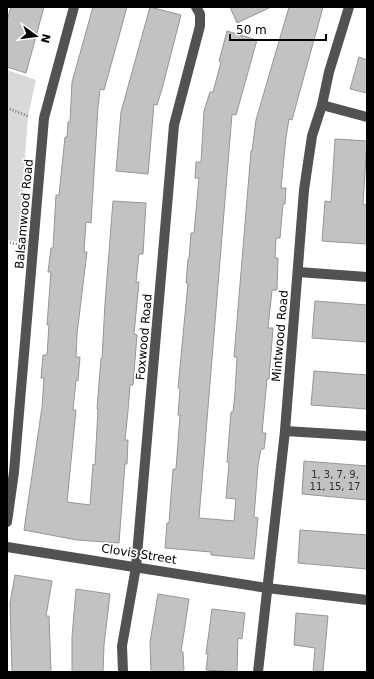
<svg xmlns="http://www.w3.org/2000/svg" width="374" height="679" font-family="'DejaVu Sans',sans-serif">
	<style>
		.green { fill: #d9d9d9 }
		.building { fill: #c2c2c2; stroke: #969696 }
		.lines { fill: none; stroke-linecap: round; stroke-linejoin: round }
		.path { stroke: #747474; stroke-width: 2.5; stroke-dasharray: 1 2; stroke-linecap: butt }
		.minor { stroke: #525252; stroke-width: 10 }
		.labels { text-anchor: middle; dominant-baseline: central; stroke-width: 3.5; stroke-linejoin: round; paint-order: stroke }
		.number-label { font-size: 10px; fill: #303030 }
		.street-label { font-size: 12px; fill: #000; stroke: #fff }
	</style>
	<rect width="100%" height="100%" fill="#fff"/>
	<!-- green -->
	<polygon class="green" points="7,70 36,80 28,116 20,225 21,242 7,240"/>
	<!-- building -->
	<g class="building">
		<polygon points="11,7 44,7 26,73 7,67 7,21"/>
		<polygon points="93,7 127,7 104,90 100,89 98,107 91,223 86,222 84,252 87,252 77,334 76,357 80,357 78,381 76,380 73,410 76,410 67,502 90,505 93,464 95,465 98,409 97,409 101,358 102,359 105,303 113,201 146,203 143,254 139,254 136,282 139,282 134,334 137,335 133,385 130,385 128,411 125,440 128,440 127,464 125,464 119,543 77,540 24,530 42,407 44,378 41,378 43,355 47,355 49,325 47,325 51,272 48,272 51,248 53,248 56,195 59,195 65,137 67,137 68,122 70,122 72,82"/>
		<polygon points="150,7 181,15 162,89 157,105 154,104 148,174 116,171 121,112"/>
		<polygon points="230,7 271,7 237,23"/>
		<polygon points="289,7 323,7 292,120 289,119 286,137 281,188 286,188 285,204 283,204 280,238 276,238 275,258 278,258 277,290 272,290 268,328 273,328 269,379 267,379 262,433 266,433 264,449 261,449 258,465 254,517 258,518 254,559 211,555 211,552 165,548 167,523 169,523 173,469 176,469 180,415 178,415 180,389 178,388 188,283 186,283 188,259 189,259 191,233 194,233 199,178 195,178 196,162 201,162 204,111 210,92 213,92 221,62 219,61 227,31 257,40 236,115 232,114 199,518 234,521 236,499 226,498 229,463 227,462 231,412 233,412 235,393 237,357 234,357 251,151 252,151 256,120"/>
		<polygon points="359,57 367,60 367,93 350,89"/>
		<polygon points="335,139 367,141 363,204 367,205 367,244 322,241 325,201 331,202"/>
		<polygon points="315,301 367,305 367,342 312,338"/>
		<polygon points="314,371 367,375 367,409 311,405"/>
		<polygon points="304,461 367,466 367,500 302,494"/>
		<polygon points="300,530 367,535 367,569 298,563"/>
		<polygon points="15,575 52,581 46,616 49,616 51,672 12,672 10,603"/>
		<polygon points="76,589 110,594 104,645 103,672 72,672 72,637"/>
		<polygon points="158,594 189,599 181,652 183,652 184,672 151,672 150,642"/>
		<polygon points="212,609 245,613 242,639 238,638 237,672 206,670 208,654 206,654"/>
		<polygon points="296,613 328,616 323,672 313,672 315,648 294,645"/>
	</g>
	<g class="lines">
		<!-- path -->
		<g class="path">
			<polyline points="7,108 28,116"/>
			<polyline points="7,242 21,245"/>
		</g>
		<!-- minor -->
		<g class="minor">
			<polyline points="322,105 367,117"/>
			<polyline points="298,272 367,277"/>
			<polyline points="285,431 367,436"/>
			<polyline points="7,522 14,472 44,118 74,7"/>
			<polyline points="7,547 267,588 367,600"/>
			<polyline points="123,672 122,646 136,567 174,125 200,26 200,14 196,7"/>
			<polyline points="258,672 285,431 304,190 312,136 322,105 329,72 349,7"/>
		</g>
	</g>
	<g class="labels">
		<!-- number labels -->
		<g class="number-label">
			<text x="335" y="474">1, 3, 7, 9,<tspan x="335" dy="12">11, 15, 17</tspan></text>
		</g>
		<!-- street labels -->
		<g class="street-label">
			<text transform="translate(24 214) rotate(-85)">Balsamwood Road</text>
			<text transform="translate(280 336) rotate(-85)">Mintwood Road</text>
			<text transform="translate(144 337) rotate(-85)">Foxwood Road</text>
			<text transform="translate(139 554) rotate(9)">Clovis Street</text>
		</g>
	</g>
	<!-- border -->
	<rect width="374" height="679" fill="none" stroke="#000000" stroke-width="16"/>
	<!-- north arrow -->
	<g transform="translate(36 36) rotate(104)" stroke="#ffffff" stroke-width="3" paint-order="stroke">
	<path d="M0-3L7 15L0 10L-7 15Z" fill="#000000"/>
	<text y="-6" font-size="11" font-weight="bold" text-anchor="middle" fill="#000000">N</text>
	</g>
	<!-- scale -->
	<path d="M230 34v6h96v-6" fill="none" stroke="#000000" stroke-width="2"/>
	<text x="236" y="34" font-size="12" fill="#000000" stroke="#ffffff" stroke-width="3" paint-order="stroke">50 m</text>
</svg>
